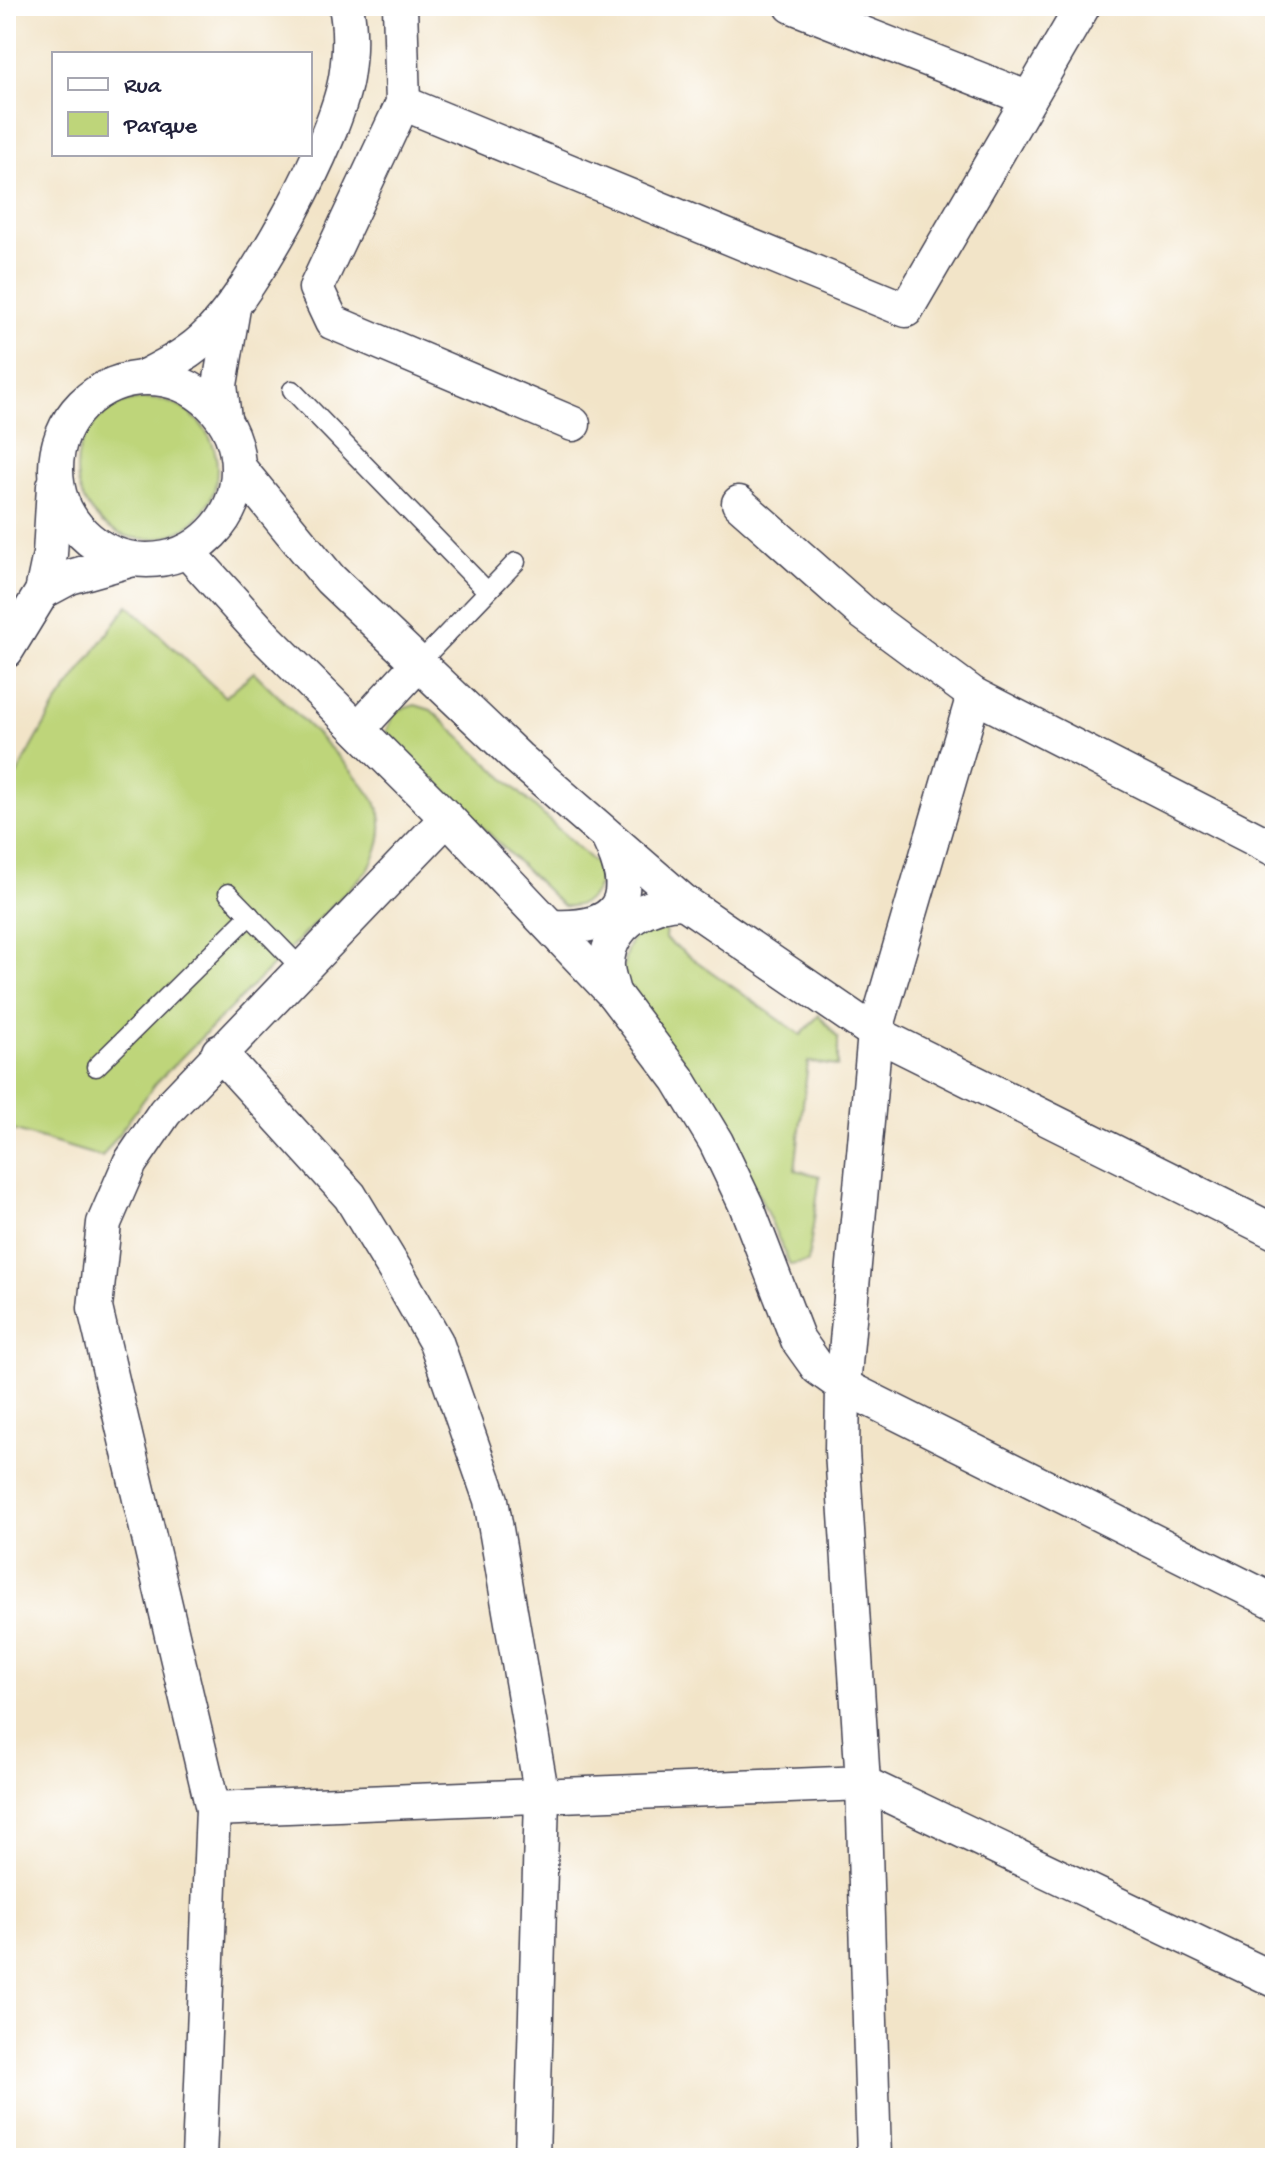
<svg xmlns="http://www.w3.org/2000/svg" width="1281" height="2164" font-family="'Gochi Hand',sans-serif">
	<style>
		.green { fill: #bed57a; stroke: #707c5a; stroke-width: 2 }
		.lines { fill: none; stroke-linecap: round; stroke-linejoin: round }
		.lane-casing { stroke: #413f50; stroke-width: 21 }
		.street-casing { stroke: #413f50; stroke-width: 37 }
		.lane { stroke: #fff; stroke-width: 18 }
		.street { stroke: #fff; stroke-width: 34 }
	</style>
	<rect width="100%" height="100%" fill="#fff"/>
	<filter id="ink" filterUnits="userSpaceOnUse"><feTurbulence type="fractalNoise" baseFrequency=".0125" numOctaves="2"/><feDisplacementMap in="SourceGraphic" scale="16" xChannelSelector="R" yChannelSelector="G"/><feConvolveMatrix kernelMatrix="1 2 1 2 8 2 1 2 1" color-interpolation-filters="sRGB"/></filter>
	<filter id="wash" filterUnits="userSpaceOnUse"><feTurbulence type="fractalNoise" baseFrequency=".006" numOctaves="4" result="noise"/><feDisplacementMap in="SourceGraphic" scale="32" xChannelSelector="R" yChannelSelector="G"/><feGaussianBlur stdDeviation="1.8" result="paint"/><feColorMatrix in="noise" values="0 0 0 0 0 0 0 0 0 0 0 0 0 0 0 0 0 1.4 0 .05"/><feComposite in="paint" operator="in"/></filter>
	<g filter="url(#wash)">
		<rect width="100%" height="100%" fill="#f2e4c8"/>
		<!-- green -->
		<g class="green">
			<circle cx="147" cy="469" r="70"/>
			<path d="M128,605L225,697L254,672C278,697 372,784 379,810C385,832 378,851 368,870L156,1083L102,1157L6,1128V794L55,706Z"/>
			<path d="M415,705L431,710L600,868C602,893 587,908 563,906L386,733L395,711Z"/>
			<path d="M666,922L665,939L801,1035L819,1015L838,1038V1066L808,1062L795,1170L820,1176L808,1262L790,1265L760,1197L623,978C623,947 633,927 666,922Z"/>
		</g>
	</g>
	<g filter="url(#ink)">
		<g class="lines">
			<!-- lane casing -->
			<g class="lane-casing">
				<g id="lane">
					<polyline points="292,390 487,591"/>
					<polyline points="418,664 516,562"/>
					<polyline points="228,893 301,968"/>
					<polyline points="96,1067 250,915"/>
				</g>
			</g>
			<!-- street casing -->
			<g class="street-casing">
				<g id="street">
					<polyline points="400,6 403,103 316,288 332,322 573,424"/>
					<polyline points="792,6 1027,98"/>
					<polyline points="403,103 906,310 1083,6"/>
					<path d="M144,377C167,365 191,353 209,334C255,288 335,142 346,78C350,53 351,31 346,6"/>
					<circle cx="147" cy="469" r="91"/>
					<polyline points="224,419 220,385 233,308"/>
					<polyline points="239,468 330,579 518,758 684,902 875,1033 1275,1232"/>
					<polyline points="739,503 862,612 974,695 1275,849"/>
					<polyline points="188,552 266,638 447,818 613,993 678,1079 716,1142 746,1205 798,1340 818,1368 843,1386 1275,1602"/>
					<polyline points="42,592 70,577 130,560"/>
					<polyline points="6,651 42,592 50,554 54,486"/>
					<polyline points="359,728 418,664"/>
					<path d="M553,927C620,930 638,899 609,839"/>
					<path d="M613,993C611,983 606,971 607,962C610,922 649,902 684,902"/>
					<polyline points="219,1052 350,1196 398,1275 436,1342 491,1500 542,1797 532,2158"/>
					<polyline points="213,1809 863,1783 1275,1980"/>
					<polyline points="199,2158 213,1809 95,1308 104,1223 130,1163 165,1112 447,818"/>
					<polyline points="874,2158 863,1783 842,1451 843,1386 875,1033 974,695"/>
				</g>
			</g>
			<!-- lane -->
			<use href="#lane" class="lane"/>
			<!-- street -->
			<use href="#street" class="street"/>
		</g>
	</g>
	<!-- margin -->
	<rect width="1281" height="2164" fill="none" stroke="#fff" stroke-width="32"/>
	<!-- legend -->
	<rect x="52" y="52" width="260" height="104" fill="#ffffff" stroke="#a7a7b1" stroke-width="2"/>
	<rect x="68" y="78" width="40" height="12" fill="#ffffff" stroke="#a7a7b1" stroke-width="2"/>
	<text x="124" y="92" font-size="24" fill="#22223b">Rua</text>
	<rect x="68" y="112" width="40" height="24" fill="#bed57a" stroke="#a7a7b1" stroke-width="2"/>
	<text x="124" y="132" font-size="24" fill="#22223b">Parque</text>
</svg>
